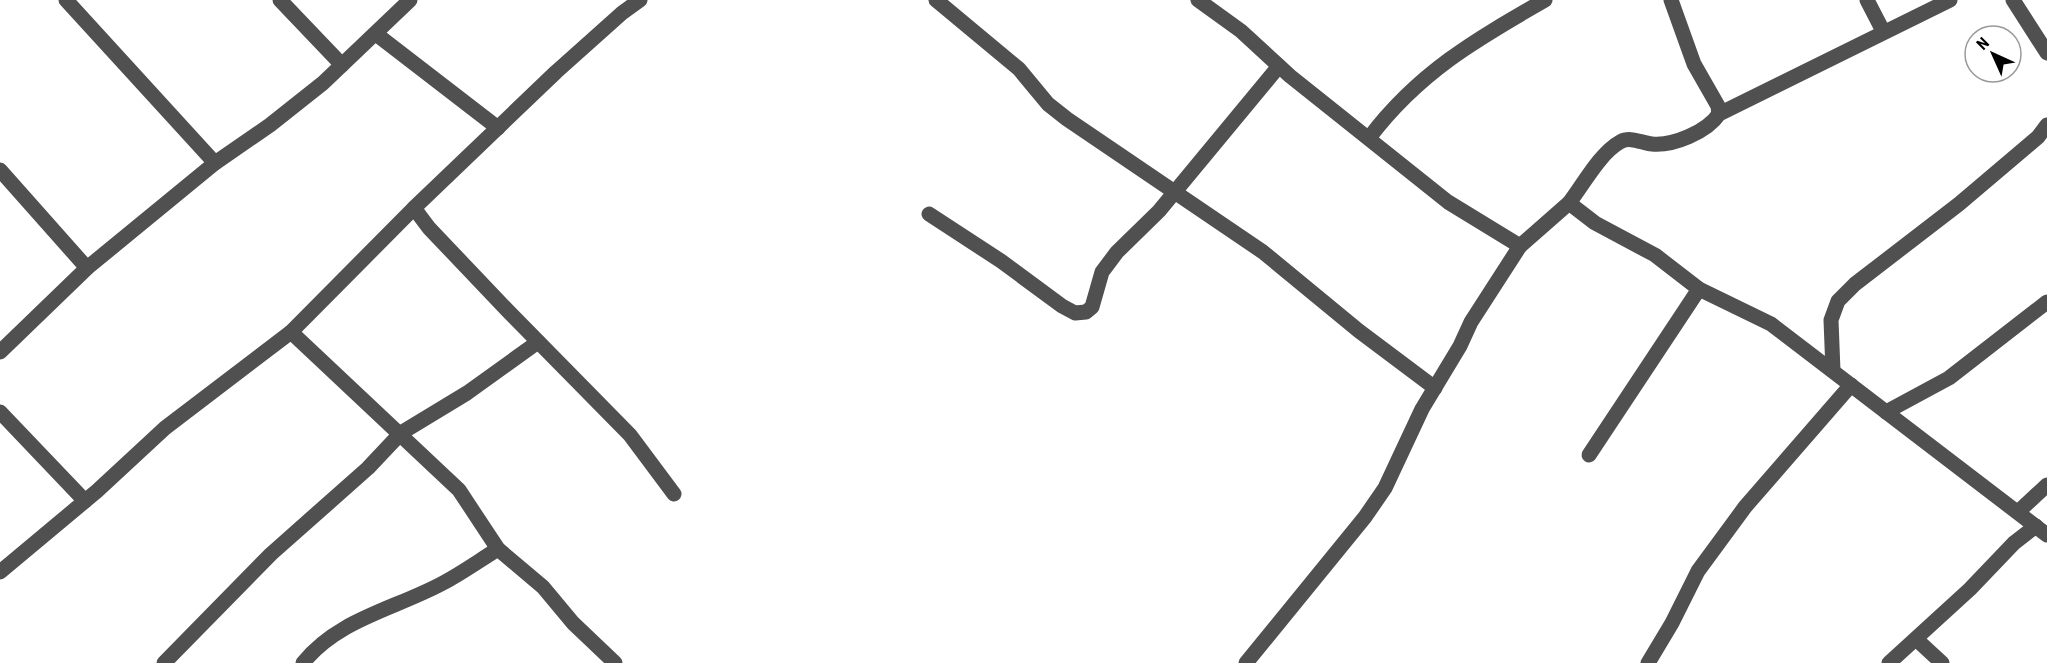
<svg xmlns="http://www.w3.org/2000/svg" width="2047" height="663" font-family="'Roboto Condensed',sans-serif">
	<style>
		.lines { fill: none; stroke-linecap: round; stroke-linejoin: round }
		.minor { stroke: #505050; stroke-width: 15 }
	</style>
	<rect width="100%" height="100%" fill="#fff"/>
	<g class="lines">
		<!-- minor -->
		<g class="minor">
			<polyline points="66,0 215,163"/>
			<polyline points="280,0 342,65"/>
			<polyline points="936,0 1019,69 1048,104 1067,119 1263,252 1359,331 1435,388"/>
			<polyline points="1198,0 1241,31 1290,76 1448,202 1520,246"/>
			<polyline points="1671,0 1694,64 1718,106 1719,114"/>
			<polyline points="1867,0 1883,31"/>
			<path d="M1950,0L1719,114C1707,132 1673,146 1652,144C1641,143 1631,136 1620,142C1600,153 1583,185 1569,203L1595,223L1655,255L1699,289L1771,324L2047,535"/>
			<polyline points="2013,0 2047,53"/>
			<polyline points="376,34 498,128"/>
			<path d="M1369,138C1418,73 1475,40 1545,0"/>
			<polyline points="0,170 87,268 0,352"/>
			<polyline points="414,208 429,228 509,312 630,435 674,494"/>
			<polyline points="929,214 1001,261 1062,306 1075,313 1086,312 1092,307 1102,272 1117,252 1159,211 1279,66"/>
			<polyline points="87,268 215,163 270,125 323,83 410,0"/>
			<polyline points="291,332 459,490 498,549 543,587 573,623 615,663"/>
			<polyline points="1833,371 1831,320 1838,301 1855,284 1959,204 2038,137 2047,125"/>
			<polyline points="0,412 85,501"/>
			<polyline points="1886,412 1949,378 2047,302"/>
			<polyline points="1589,455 1699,289"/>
			<polyline points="2018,512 2047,485"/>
			<polyline points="0,572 97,491 165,428 291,332 414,208 556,72 622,13 640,0"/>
			<polyline points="1916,639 1942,663"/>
			<polyline points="164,663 271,554 368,468 401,433 467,393 538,342"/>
			<path d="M303,663C338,619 395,609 443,583C462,573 480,560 498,549"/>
			<polyline points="1246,663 1365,517 1385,488 1422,409 1460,346 1471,322 1520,246 1569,203"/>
			<polyline points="1648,663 1672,623 1698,571 1745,507 1851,385"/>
			<polyline points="1889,663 1970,589 2014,543 2036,526"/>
		</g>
	</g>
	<!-- north arrow -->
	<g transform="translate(1993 54) rotate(315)"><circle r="28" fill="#ffffff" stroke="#999999" stroke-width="1.5"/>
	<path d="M0-4.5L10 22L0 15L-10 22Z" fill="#000000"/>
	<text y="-9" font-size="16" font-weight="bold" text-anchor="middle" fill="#000000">N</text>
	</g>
</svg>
